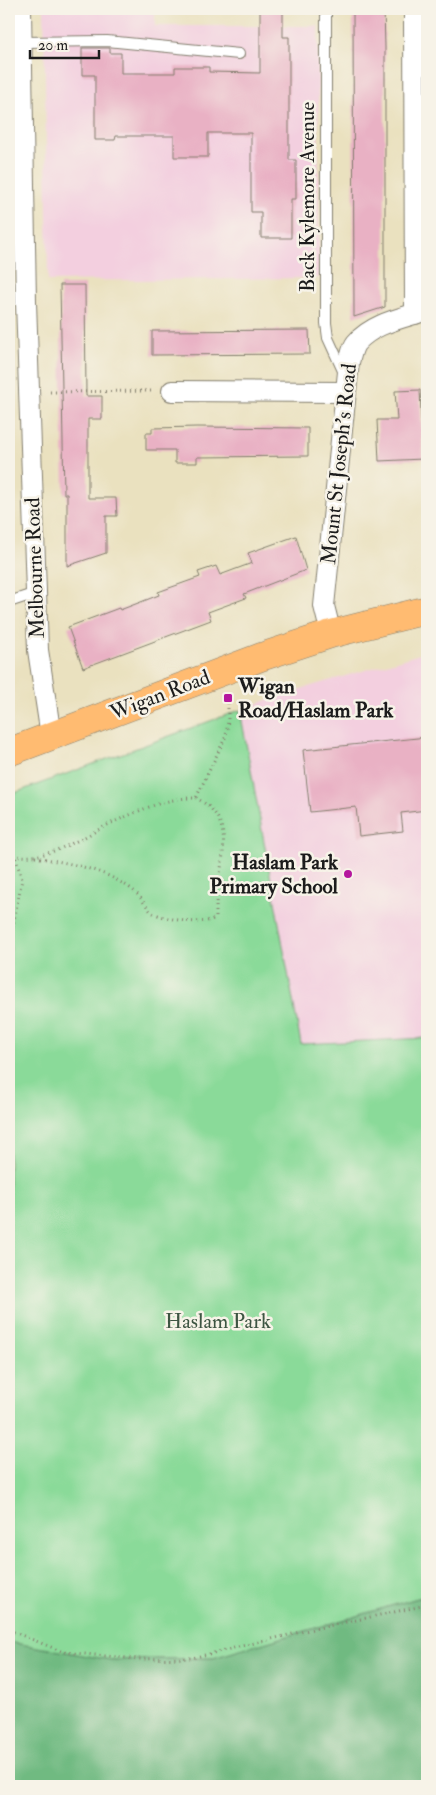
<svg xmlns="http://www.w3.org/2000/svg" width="436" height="1795" font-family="'IM FELL Double Pica',serif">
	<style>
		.built { fill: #f3cfdf }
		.green { fill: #8ada99; stroke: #537b5a }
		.forest { fill: #6fba81; stroke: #466b4e }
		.building { fill: #e9b1c4 }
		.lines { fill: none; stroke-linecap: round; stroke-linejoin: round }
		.service-casing { stroke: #837e6e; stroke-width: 12 }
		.minor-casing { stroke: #837e6e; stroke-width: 22 }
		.primary-casing { stroke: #837e6e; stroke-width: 29 }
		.path { stroke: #837e6e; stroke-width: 3; stroke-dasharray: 1 4; stroke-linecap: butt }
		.service { stroke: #fff; stroke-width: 10 }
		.minor { stroke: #fff; stroke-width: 20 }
		.primary { stroke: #ffbb71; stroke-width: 28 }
		.poi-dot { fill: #b5179e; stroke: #f7f3e8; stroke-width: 2 }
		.labels { text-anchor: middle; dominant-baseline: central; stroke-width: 5; stroke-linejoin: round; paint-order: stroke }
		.street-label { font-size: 21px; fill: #1c1c1c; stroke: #f7f3e8 }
		.poi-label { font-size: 21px; font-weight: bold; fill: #1c1c1c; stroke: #f7f3e8; text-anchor: start }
		.park-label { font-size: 21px; fill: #3d5542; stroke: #f7f3e8 }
	</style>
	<rect width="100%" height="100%" fill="#f7f3e8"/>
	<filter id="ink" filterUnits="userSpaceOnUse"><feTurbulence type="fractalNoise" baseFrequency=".02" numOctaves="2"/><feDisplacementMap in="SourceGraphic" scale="10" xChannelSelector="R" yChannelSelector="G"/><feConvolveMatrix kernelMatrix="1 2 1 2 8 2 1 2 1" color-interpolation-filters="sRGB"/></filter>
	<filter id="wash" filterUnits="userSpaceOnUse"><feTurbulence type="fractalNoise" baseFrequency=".0096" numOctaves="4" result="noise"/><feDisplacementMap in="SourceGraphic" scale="20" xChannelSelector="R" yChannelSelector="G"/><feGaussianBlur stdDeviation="1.12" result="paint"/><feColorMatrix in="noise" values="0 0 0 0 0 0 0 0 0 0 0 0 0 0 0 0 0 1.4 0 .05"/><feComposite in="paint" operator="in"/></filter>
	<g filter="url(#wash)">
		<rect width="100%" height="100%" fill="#eae1bf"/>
		<!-- built -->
		<g class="built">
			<polygon points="44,9 155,9 155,26 318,26 319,278 48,281"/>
			<polygon points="427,652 427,1038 301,1044 240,710 284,694"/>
		</g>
		<!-- green -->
		<polygon class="green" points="240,710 301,1044 427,1038 427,1598 418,1598 214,1658 111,1660 12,1644 9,1642 9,951 11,950 9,942 9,795"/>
		<!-- forest -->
		<polygon class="forest" points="418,1598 427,1598 427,1786 9,1786 9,1642 111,1660 213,1658"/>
		<g id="blocks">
			<!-- building -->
			<g class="building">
				<polygon points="260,9 283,9 283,37 289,37 289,160 296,160 296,199 291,199 291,238 261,238 261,212 251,212 251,133 208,133 208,157 174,157 174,136 116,136 115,140 95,140 95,75 82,75 82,48 110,48 110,53 121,53 121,73 175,73 175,67 209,67 209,72 260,73"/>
				<polygon points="353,9 384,9 385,47 385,307 354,317"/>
				<polygon points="60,285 85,285 86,396 102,396 102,419 88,419 88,498 116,498 117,516 106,516 106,553 67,566 67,494 64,494"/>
				<polygon points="309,330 310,354 152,355 152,331"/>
				<polygon points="420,390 423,459 379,461 377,420 397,420 395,391"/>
				<polygon points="197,427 308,428 308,456 197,457 197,463 175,463 175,450 146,450 146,433 152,433 152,428"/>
				<polygon points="296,536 306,570 244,594 246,598 208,612 211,620 83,668 68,627 119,608 120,610 159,595 158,592 200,577 198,572 216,566 220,575 252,563 248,553"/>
				<polygon points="427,737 427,810 401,813 403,831 359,836 356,807 310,812 303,750"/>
			</g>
		</g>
	</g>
	<g filter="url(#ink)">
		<use href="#blocks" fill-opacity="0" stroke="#837e6e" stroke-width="1"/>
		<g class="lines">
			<!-- service casing -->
			<g class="service-casing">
				<g id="service">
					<polyline points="326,9 326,323 328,338 344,373"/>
					<polyline points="21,42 107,41 239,54"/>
					<polyline points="9,602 36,593"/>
				</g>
			</g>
			<!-- minor casing -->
			<g class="minor-casing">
				<g id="minor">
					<polyline points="21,9 26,302 38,650 51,736"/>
					<polyline points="414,9 415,314"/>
					<polyline points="172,391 346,392"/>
					<path d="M331,634L324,606L349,362C351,356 352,348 356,343C373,323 403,318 427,310"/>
				</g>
			</g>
			<!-- primary casing -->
			<g class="primary-casing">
				<polyline id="primary" points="9,752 261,657 331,634 427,610"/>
			</g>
			<!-- path -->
			<g class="path">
				<polyline points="50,392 151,391"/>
				<path d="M9,853C42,867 86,834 116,821C141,810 168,797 196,798L226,736L228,721V696"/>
				<path d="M35,857C62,862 88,866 113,878C122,883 132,888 138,895C144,901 146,908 153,913C165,919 206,927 216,917C216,908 216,899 217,890C223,855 235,818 196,798"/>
				<polyline points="9,947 22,879 15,856"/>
				<polyline points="9,1630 63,1652 139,1659 192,1658 309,1630 427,1605"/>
			</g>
			<!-- service -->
			<use href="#service" class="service"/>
			<!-- minor -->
			<use href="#minor" class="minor"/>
			<!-- primary -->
			<use href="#primary" class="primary"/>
		</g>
	</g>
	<!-- markers -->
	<g class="poi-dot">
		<rect x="223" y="693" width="10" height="10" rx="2.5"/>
		<circle cx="348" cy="874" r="5"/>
	</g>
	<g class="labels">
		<!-- street labels -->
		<g class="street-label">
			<text transform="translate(307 197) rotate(-90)">Back Kylemore Avenue</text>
			<text transform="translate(339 464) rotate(-84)">Mount St Joseph's Road</text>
			<text transform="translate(35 568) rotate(-92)">Melbourne Road</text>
			<text transform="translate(160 695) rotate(-21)">Wigan Road</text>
		</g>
		<!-- poi labels -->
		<g class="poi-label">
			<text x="238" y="686">Wigan<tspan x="238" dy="24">Road/Haslam Park</tspan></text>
			<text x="338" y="862" text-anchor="end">Haslam Park<tspan x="338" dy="24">Primary School</tspan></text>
		</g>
		<!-- park labels -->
		<g class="park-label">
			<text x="218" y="1321">Haslam Park</text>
		</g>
	</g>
	<!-- margin -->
	<rect width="436" height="1795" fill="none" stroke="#f7f3e8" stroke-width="30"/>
	<!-- scale -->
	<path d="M30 50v8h69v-8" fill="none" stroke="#1c1c1c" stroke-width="2.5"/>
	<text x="38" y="50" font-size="15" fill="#1c1c1c" stroke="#f7f3e8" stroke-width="4" paint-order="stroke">20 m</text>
</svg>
